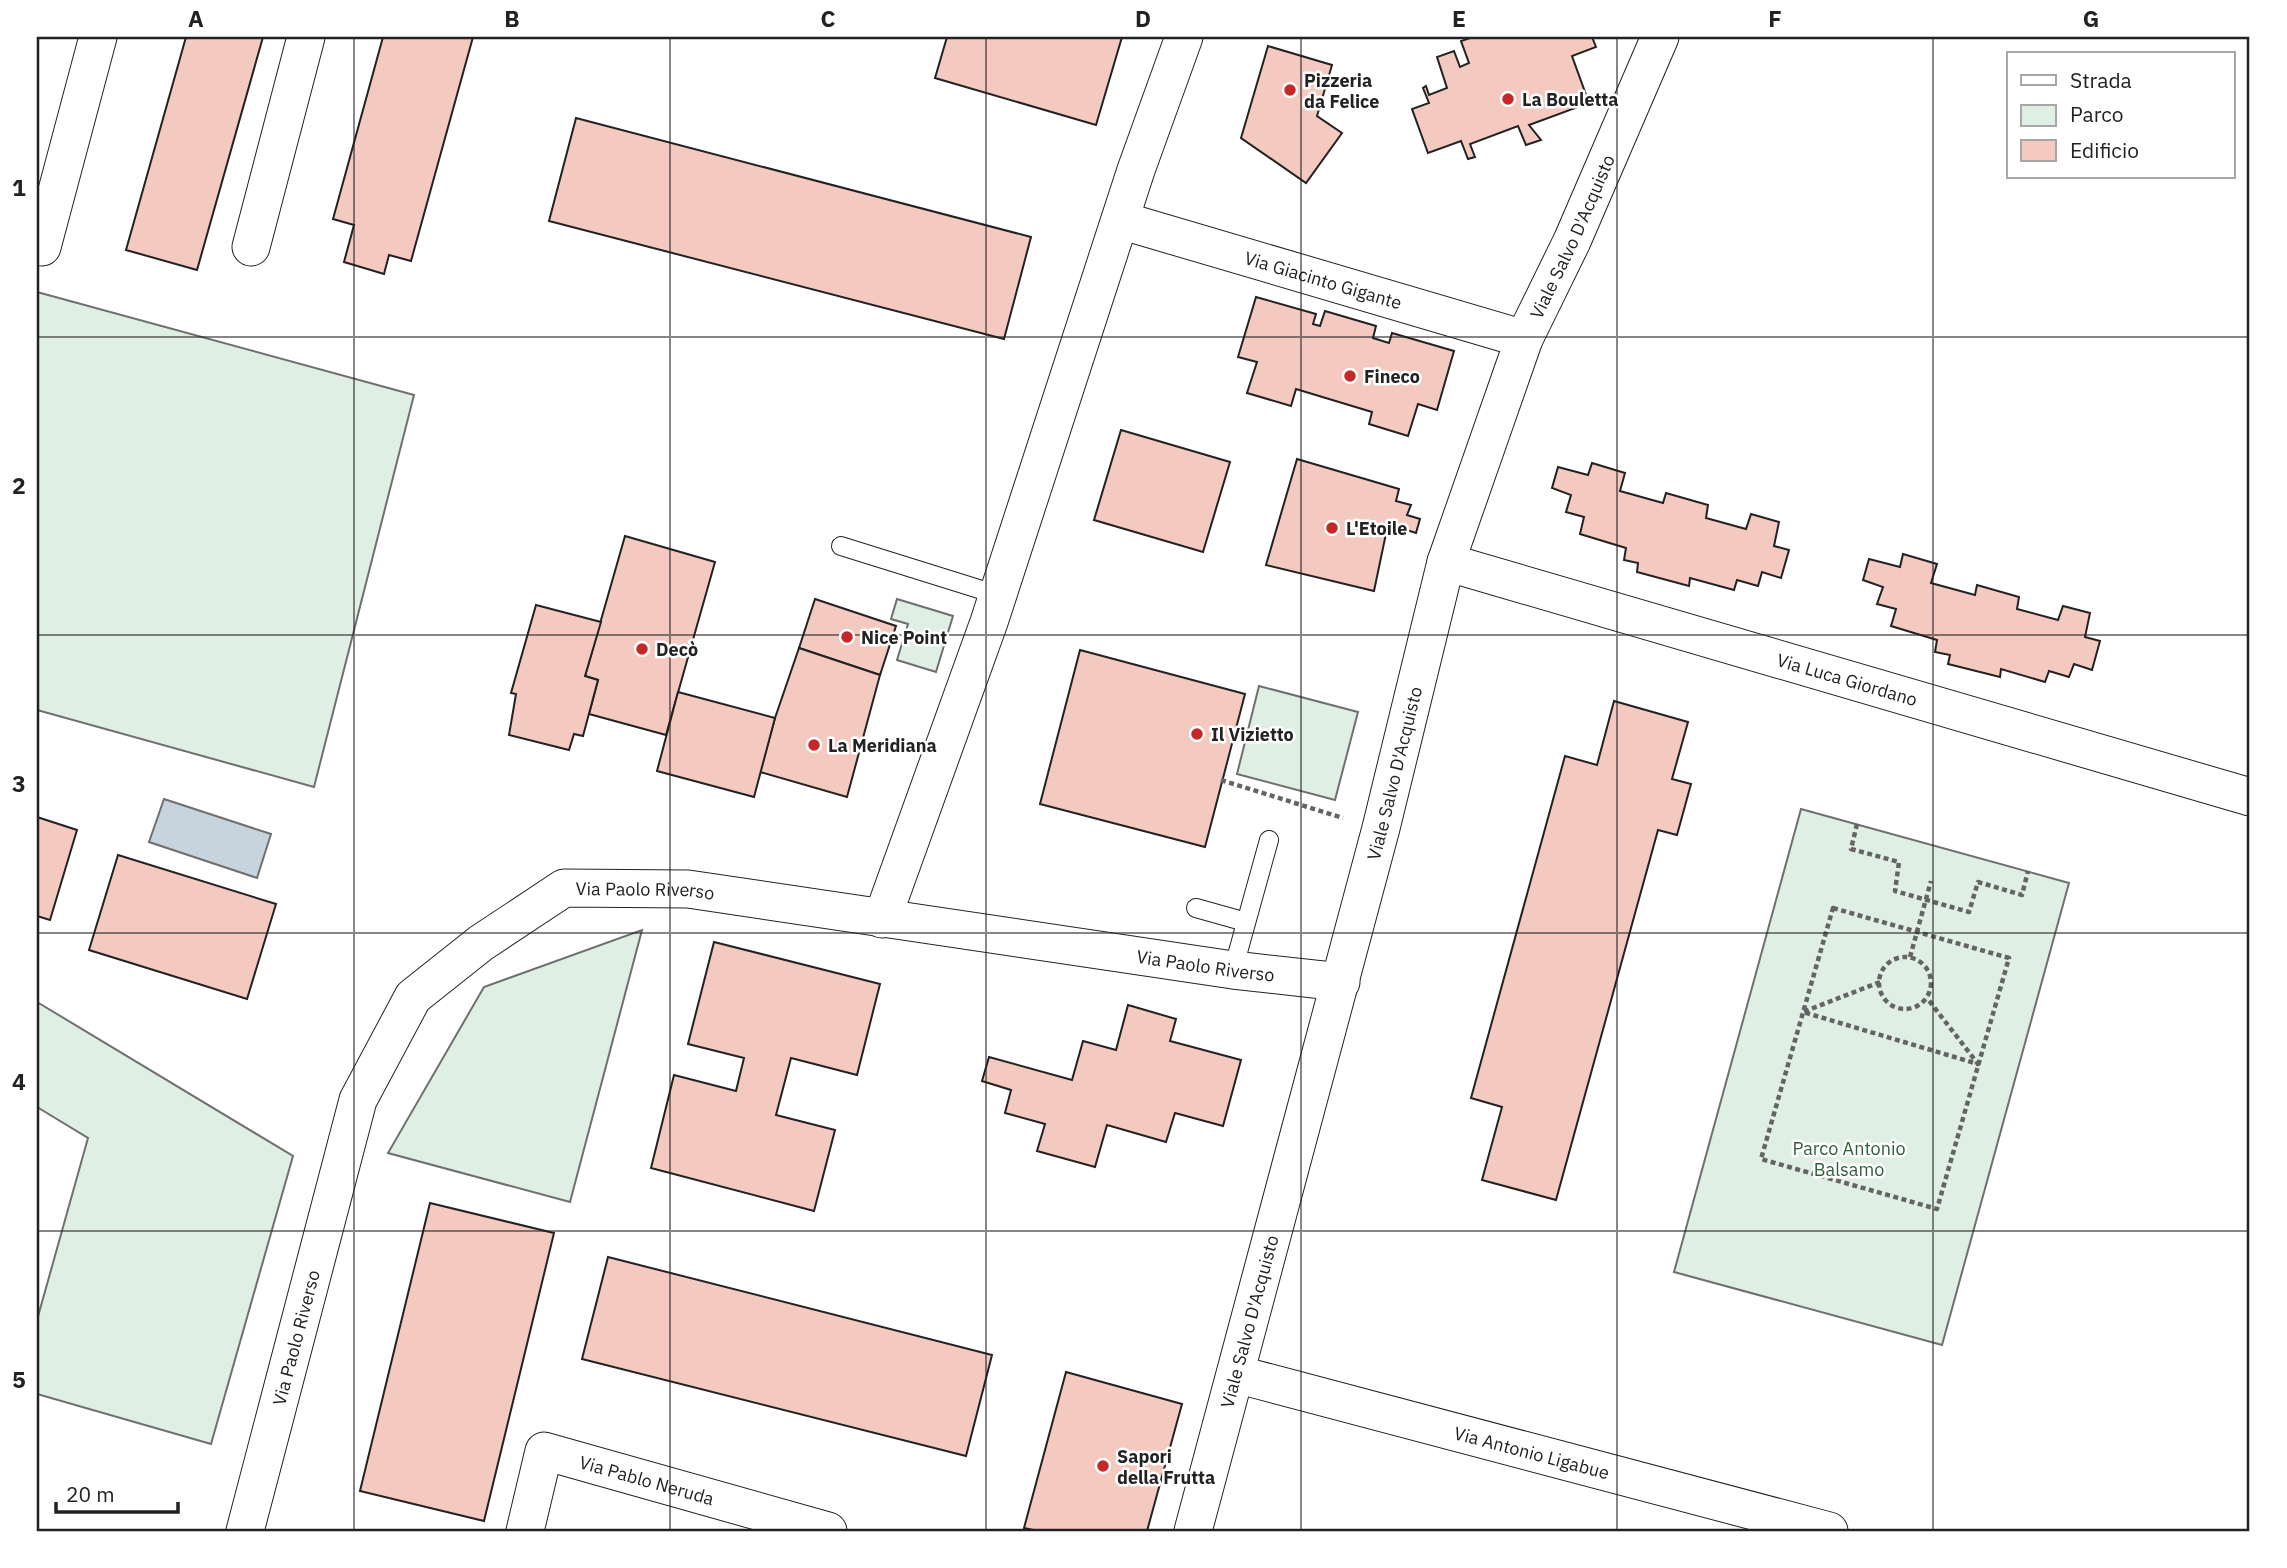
<svg xmlns="http://www.w3.org/2000/svg" width="2287" height="1568" font-family="'IBM Plex Sans',sans-serif">
	<style>
		.green { fill: #e0efe3; stroke: #6f6f6f; stroke-width: 2 }
		.water { fill: #c7d3dd; stroke: #6f6f6f; stroke-width: 2 }
		.building { fill: #f3c9c0; stroke: #222; stroke-width: 2 }
		.lines { fill: none; stroke-linecap: round; stroke-linejoin: round }
		.lane-casing { stroke: #222; stroke-width: 20 }
		.street-casing { stroke: #222; stroke-width: 39 }
		.path { stroke: #646464; stroke-width: 4.5; stroke-dasharray: 5 3.5; stroke-linecap: butt }
		.lane { stroke: #fff; stroke-width: 18 }
		.street { stroke: #fff; stroke-width: 37 }
		.grid { fill: none; stroke: #222; stroke-width: 2; stroke-opacity: 0.55 }
		.poi-dot { fill: #c62828; stroke: #fff; stroke-width: 2.5 }
		.labels { text-anchor: middle; dominant-baseline: central; stroke-width: 5; stroke-linejoin: round; paint-order: stroke }
		.poi-label { font-size: 18px; font-weight: bold; fill: #222; stroke: #fff; text-anchor: start }
		.street-label { font-size: 18px; fill: #222; stroke: #fff }
		.park-label { font-size: 18px; fill: #2f5e38; stroke: #fff }
		.neatline { fill: none; stroke: #222; stroke-width: 2.5 }
		.grid-label { font-size: 23px; text-anchor: middle; font-weight: bold; fill: #222 }
	</style>
	<rect width="100%" height="100%" fill="#fff"/>
	<!-- green -->
	<g class="green">
		<polygon points="37,292 414,395 314,787 37,710"/>
		<polygon points="897,599 953,616 936,672 897,660 908,624 891,619"/>
		<polygon points="1259,686 1358,712 1335,800 1237,774"/>
		<polygon points="1801,809 2069,883 1942,1345 1674,1272"/>
		<polygon points="642,930 570,1202 388,1153 484,987"/>
		<polygon points="37,1002 293,1156 211,1444 37,1394 37,1320 88,1138 37,1107"/>
	</g>
	<!-- water -->
	<polygon class="water" points="164,799 271,834 257,878 149,842"/>
	<!-- building -->
	<g class="building">
		<polygon points="186,37 263,37 197,270 126,250"/>
		<polygon points="383,37 473,37 411,261 389,255 384,274 344,262 354,225 333,219"/>
		<polygon points="947,37 1122,37 1096,125 935,78"/>
		<polygon points="1473,37 1592,37 1596,47 1572,56 1589,103 1529,125 1541,140 1526,145 1518,126 1470,144 1475,157 1468,159 1461,141 1428,153 1412,109 1429,103 1423,88 1426,86 1429,95 1447,88 1437,57 1454,51 1460,67 1469,63 1461,41"/>
		<polygon points="1268,46 1332,65 1317,116 1342,133 1306,183 1241,138"/>
		<polygon points="576,118 1031,237 1004,339 549,221"/>
		<polygon points="1256,297 1316,314 1313,324 1320,326 1325,311 1376,326 1373,338 1389,343 1392,333 1454,351 1437,410 1418,404 1408,436 1369,424 1372,412 1296,389 1291,406 1247,393 1257,362 1238,357"/>
		<polygon points="1121,430 1230,462 1203,552 1094,520"/>
		<polygon points="1297,459 1399,489 1396,501 1411,505 1407,515 1420,519 1416,533 1388,524 1374,591 1266,565"/>
		<polygon points="1592,463 1625,473 1620,491 1663,503 1666,493 1708,505 1706,518 1746,529 1751,514 1779,522 1774,546 1789,550 1781,578 1762,572 1758,586 1737,580 1734,590 1690,578 1689,586 1637,572 1638,563 1624,560 1626,548 1580,534 1584,517 1566,512 1571,495 1552,488 1558,467 1588,475"/>
		<polygon points="625,536 715,562 666,735 589,714 598,680 585,676"/>
		<polygon points="1903,554 1937,564 1931,583 1975,595 1977,585 2019,597 2017,609 2058,620 2063,606 2090,613 2085,637 2100,641 2092,670 2074,664 2069,677 2049,671 2045,682 2001,669 2000,677 1948,664 1950,655 1935,652 1937,640 1891,626 1896,609 1877,604 1883,587 1863,580 1869,559 1900,567"/>
		<polygon points="815,599 896,626 880,675 799,648"/>
		<polygon points="536,605 601,622 585,676 598,680 583,736 574,734 569,750 509,735 516,694 511,693"/>
		<polygon points="799,648 880,675 847,797 760,772 775,718"/>
		<polygon points="1080,650 1245,694 1205,847 1040,804"/>
		<polygon points="678,692 775,718 754,797 657,771"/>
		<polygon points="1614,701 1688,722 1672,779 1691,784 1677,835 1658,830 1556,1200 1482,1180 1502,1107 1471,1098 1565,756 1597,765"/>
		<polygon points="37,817 77,830 50,920 37,916"/>
		<polygon points="118,855 276,904 247,999 89,950"/>
		<polygon points="714,942 880,984 857,1075 791,1058 776,1115 835,1130 814,1211 651,1168 674,1075 736,1091 744,1058 688,1044"/>
		<polygon points="1128,1005 1176,1019 1170,1041 1241,1060 1223,1126 1175,1113 1166,1142 1107,1125 1095,1167 1037,1151 1045,1124 1005,1113 1011,1090 982,1081 989,1057 1072,1080 1083,1041 1116,1050"/>
		<polygon points="430,1203 554,1233 484,1521 360,1491"/>
		<polygon points="608,1257 992,1355 966,1456 582,1359"/>
		<polygon points="1066,1372 1182,1404 1147,1531 1038,1531 1024,1528"/>
	</g>
	<g class="lines">
		<!-- lane casing -->
		<g class="lane-casing">
			<g id="lane">
				<polyline points="841,546 998,595"/>
				<polyline points="1196,908 1246,922"/>
				<polyline points="1233,970 1269,840"/>
			</g>
		</g>
		<!-- street casing -->
		<g class="street-casing">
			<g id="street">
				<path id="s1" d="M1120,220L1524,339"/>
				<polyline points="42,247 98,37"/>
				<polyline points="251,247 306,37"/>
				<path id="s2" d="M1446,562L2250,797"/>
				<polyline points="882,919 989,622 1136,170 1184,37"/>
				<path id="s3" d="M1236,1374L1829,1531"/>
				<path id="s4" d="M245,1531L358,1100L413,997L481,943L564,888L688,889L1233,970L1341,982"/>
				<path id="s5" d="M525,1531L544,1451L828,1531"/>
				<path id="s6" d="M1193,1531L1381,828L1446,562L1524,339L1572,241L1660,37"/>
			</g>
		</g>
		<!-- path -->
		<g class="path">
			<polyline points="1221,780 1343,818"/>
			<polyline points="1857,824 1851,849 1899,862 1895,891 1969,912 1978,882 2022,895 2028,871"/>
			<polygon points="1833,908 2009,958 1937,1209 1761,1159"/>
			<polyline points="1910,957 1931,881"/>
			<circle cx="1905" cy="983" r="26"/>
			<polyline points="1880,982 1803,1012 1978,1064 1927,998"/>
		</g>
		<!-- lane -->
		<use href="#lane" class="lane"/>
		<!-- street -->
		<use href="#street" class="street"/>
	</g>
	<!-- grid -->
	<path class="grid" d="M354,37V1531M670,37V1531M986,37V1531M1301,37V1531M1617,37V1531M1933,37V1531M37,337H2250M37,635H2250M37,933H2250M37,1231H2250"/>
	<!-- markers -->
	<g class="poi-dot">
		<circle cx="1290" cy="90" r="7"/>
		<circle cx="1508" cy="99" r="7"/>
		<circle cx="1350" cy="376" r="7"/>
		<circle cx="1332" cy="528" r="7"/>
		<circle cx="847" cy="637" r="7"/>
		<circle cx="642" cy="649" r="7"/>
		<circle cx="1197" cy="734" r="7"/>
		<circle cx="814" cy="745" r="7"/>
		<circle cx="1103" cy="1466" r="7"/>
	</g>
	<g class="labels">
		<!-- poi labels -->
		<g class="poi-label">
			<text x="1304" y="80">Pizzeria<tspan x="1304" dy="21">da Felice</tspan></text>
			<text x="1522" y="99">La Bouletta</text>
			<text x="1364" y="376">Fineco</text>
			<text x="1346" y="528">L'Etoile</text>
			<text x="861" y="637">Nice Point</text>
			<text x="656" y="649">Decò</text>
			<text x="1211" y="734">Il Vizietto</text>
			<text x="828" y="745">La Meridiana</text>
			<text x="1117" y="1456">Sapori<tspan x="1117" dy="21">della Frutta</tspan></text>
		</g>
		<!-- street labels -->
		<g class="street-label">
			<text stroke="none"><textPath href="#s6" startOffset="1351">Viale Salvo D'Acquisto</textPath></text>
			<text stroke="none"><textPath href="#s1" startOffset="212">Via Giacinto Gigante</textPath></text>
			<text stroke="none"><textPath href="#s2" startOffset="418">Via Luca Giordano</textPath></text>
			<text stroke="none"><textPath href="#s6" startOffset="784">Viale Salvo D'Acquisto</textPath></text>
			<text stroke="none"><textPath href="#s4" startOffset="830">Via Paolo Riverso</textPath></text>
			<text stroke="none"><textPath href="#s4" startOffset="1396">Via Paolo Riverso</textPath></text>
			<text stroke="none"><textPath href="#s6" startOffset="217">Viale Salvo D'Acquisto</textPath></text>
			<text stroke="none"><textPath href="#s4" startOffset="200">Via Paolo Riverso</textPath></text>
			<text stroke="none"><textPath href="#s3" startOffset="306">Via Antonio Ligabue</textPath></text>
			<text stroke="none"><textPath href="#s5" startOffset="189">Via Pablo Neruda</textPath></text>
		</g>
		<!-- park labels -->
		<g class="park-label">
			<text x="1849" y="1148">Parco Antonio<tspan x="1849" dy="21">Balsamo</tspan></text>
		</g>
	</g>
	<!-- border -->
	<rect width="2287" height="1568" fill="none" stroke="#ffffff" stroke-width="77"/>
	<!-- legend -->
	<rect x="2007" y="52" width="228" height="126" fill="#ffffff" stroke="#a7a7a7" stroke-width="2"/>
	<rect x="2021" y="75" width="35" height="10" fill="#ffffff" stroke="#a7a7a7" stroke-width="2"/>
	<text x="2070" y="88" font-size="21" fill="#222222">Strada</text>
	<rect x="2021" y="105" width="35" height="21" fill="#e0efe3" stroke="#a7a7a7" stroke-width="2"/>
	<text x="2070" y="122" font-size="21" fill="#222222">Parco</text>
	<rect x="2021" y="140" width="35" height="21" fill="#f3c9c0" stroke="#a7a7a7" stroke-width="2"/>
	<text x="2070" y="158" font-size="21" fill="#222222">Edificio</text>
	<!-- scale -->
	<path d="M56 1502v10h122v-10" fill="none" stroke="#222222" stroke-width="3.5"/>
	<text x="66" y="1502" font-size="21" fill="#222222" stroke="#ffffff" stroke-width="5" paint-order="stroke">20 m</text>
	<rect x="38" y="38" width="2210" height="1492" class="neatline"/>
	<g class="grid-label">
		<text x="196" y="27">A</text>
		<text x="512" y="27">B</text>
		<text x="828" y="27">C</text>
		<text x="1143" y="27">D</text>
		<text x="1459" y="27">E</text>
		<text x="1775" y="27">F</text>
		<text x="2091" y="27">G</text>
		<text x="19" y="196">1</text>
		<text x="19" y="494">2</text>
		<text x="19" y="792">3</text>
		<text x="19" y="1090">4</text>
		<text x="19" y="1388">5</text>
	</g>
</svg>
